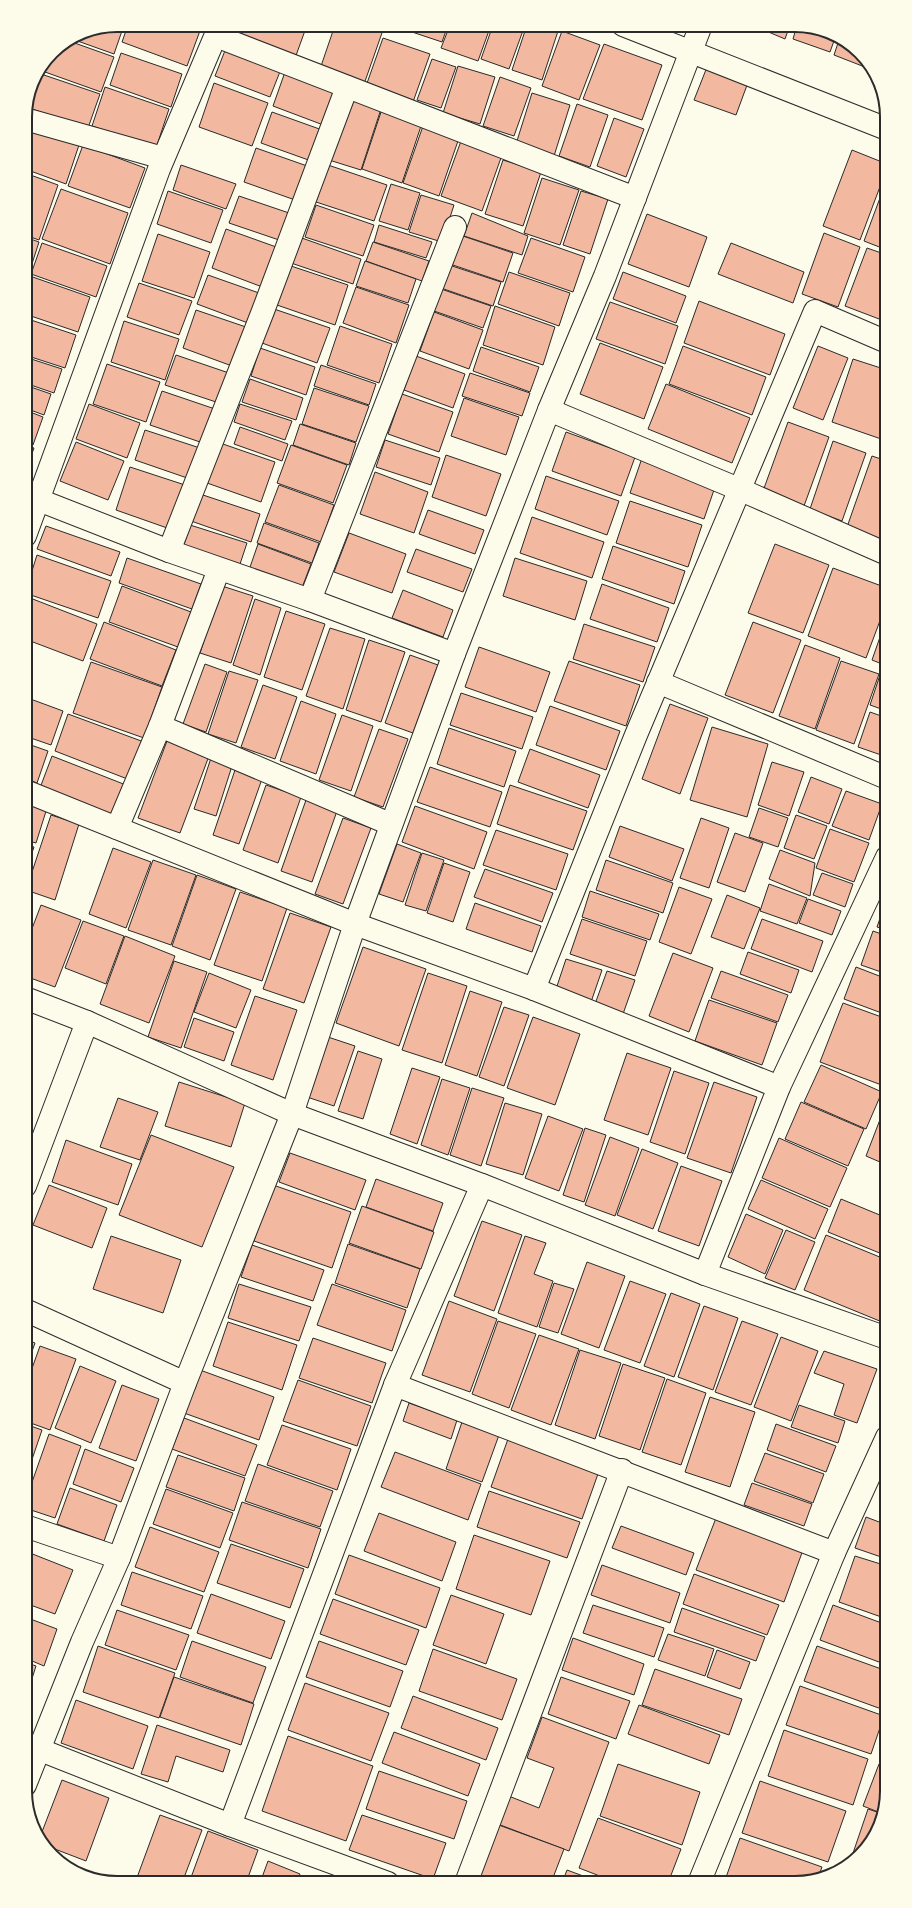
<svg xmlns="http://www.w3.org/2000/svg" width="912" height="1908" font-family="Figtree,sans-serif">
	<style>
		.building { fill: #f2b8a0; stroke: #2b2b2b }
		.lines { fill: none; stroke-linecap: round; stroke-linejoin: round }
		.minor-casing { stroke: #2b2b2b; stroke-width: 24 }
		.tertiary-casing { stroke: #2b2b2b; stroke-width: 24 }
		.minor { stroke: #fdfbea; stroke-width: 22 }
		.tertiary { stroke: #fdfbea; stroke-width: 22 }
		.rim { fill: none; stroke: #2b2b2b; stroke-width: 2 }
	</style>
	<rect width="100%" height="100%" fill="#fdfbea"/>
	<!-- building -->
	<g class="building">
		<polygon points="117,25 124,25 114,54 72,39 82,32"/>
		<polygon points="128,25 194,25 201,28 187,66 122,42"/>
		<polygon points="243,25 307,25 294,61 237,41"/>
		<polygon points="335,25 367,25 383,30 363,87 319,72"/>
		<polygon points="411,25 448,25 442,42 409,31"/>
		<polygon points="450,25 491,25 478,61 441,48"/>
		<polygon points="493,25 525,25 509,69 481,59"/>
		<polygon points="527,25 551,25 559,28 542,80 512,70"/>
		<polygon points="760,25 790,25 785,39 759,28"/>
		<polygon points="797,25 835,38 830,52 793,39"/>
		<polygon points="562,31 600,45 579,100 542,86"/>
		<polygon points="383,38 430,54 413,102 366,86"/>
		<polygon points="839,40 851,44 870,69 834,55"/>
		<polygon points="69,41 114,57 101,92 45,72 53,51"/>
		<polygon points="604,44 662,65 642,120 583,99"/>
		<polygon points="226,48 281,69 270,97 215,76"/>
		<polygon points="121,53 182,74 171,107 110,85"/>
		<polygon points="432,59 456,67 441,108 417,100"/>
		<polygon points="709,62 750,77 736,115 694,100"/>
		<polygon points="458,66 495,77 480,124 443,113"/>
		<polygon points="285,72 339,92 326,126 273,106"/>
		<polygon points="41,74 100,94 88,128 29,108"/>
		<polygon points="500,77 531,88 514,136 483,126"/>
		<polygon points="214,83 268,103 252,146 199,127"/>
		<polygon points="105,87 169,109 156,148 92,126"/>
		<polygon points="532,93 570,105 554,156 516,144"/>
		<polygon points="349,99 381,109 361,170 329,160"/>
		<polygon points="577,104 608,115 590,167 559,156"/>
		<polygon points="382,109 422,123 402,183 362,169"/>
		<polygon points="272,112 325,131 314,162 261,143"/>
		<polygon points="614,118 644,129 626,177 597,166"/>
		<polygon points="423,126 459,138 439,196 403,183"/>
		<polygon points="25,127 80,142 66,184 25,169"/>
		<polygon points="461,141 502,155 482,211 441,196"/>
		<polygon points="83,145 145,168 130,208 68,186"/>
		<polygon points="256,148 310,167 298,201 244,182"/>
		<polygon points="852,150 887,164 887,168 860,240 823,226"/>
		<polygon points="503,160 541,172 523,226 485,214"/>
		<polygon points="181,165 236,184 226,209 173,190"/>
		<polygon points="328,165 387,185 374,221 316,202"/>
		<polygon points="25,173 58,185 39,240 25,235"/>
		<polygon points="542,178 579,190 560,245 524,233"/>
		<polygon points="887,179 887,250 864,241"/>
		<polygon points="391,184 420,193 408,230 379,221"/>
		<polygon points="61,189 128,213 110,264 42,239"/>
		<polygon points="168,191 223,210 211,243 157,224"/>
		<polygon points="581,191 608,199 590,254 563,245"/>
		<polygon points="421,195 454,205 442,242 409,232"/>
		<polygon points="239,196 292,214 282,241 229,223"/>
		<polygon points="316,205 374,225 363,256 305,237"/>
		<polygon points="472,213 528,236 522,255 464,236"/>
		<polygon points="647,214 707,237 689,287 628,264"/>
		<polygon points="379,225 432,242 426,258 374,242"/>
		<polygon points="226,229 279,248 265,288 212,268"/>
		<polygon points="824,233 860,247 838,307 802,294"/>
		<polygon points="158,234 210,252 194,298 142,281"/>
		<polygon points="457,234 513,253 503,282 447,263"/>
		<polygon points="25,237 39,242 30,270 25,269"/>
		<polygon points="299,237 361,259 353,284 291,263"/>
		<polygon points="531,238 585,257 573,292 518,273"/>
		<polygon points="373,242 429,261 422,281 366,261"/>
		<polygon points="42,243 107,266 96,297 31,274"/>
		<polygon points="731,243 804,272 793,303 718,274"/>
		<polygon points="867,248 887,255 887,322 845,306"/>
		<polygon points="365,261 416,279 408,303 356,286"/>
		<polygon points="446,264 501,282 493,306 438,287"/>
		<polygon points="288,265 348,285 335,325 274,304"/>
		<polygon points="509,272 570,293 559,326 498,304"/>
		<polygon points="623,272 686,296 676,323 613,299"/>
		<polygon points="27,275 90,297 78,332 25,314 25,280"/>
		<polygon points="208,275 259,293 248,323 197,304"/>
		<polygon points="139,283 192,301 179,335 127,317"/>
		<polygon points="356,287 409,305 396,343 343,323"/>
		<polygon points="441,289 491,306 483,328 434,311"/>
		<polygon points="699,301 785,334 770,375 684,343"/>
		<polygon points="610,302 678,326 665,364 596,339"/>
		<polygon points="495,306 555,327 543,365 483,345"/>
		<polygon points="274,309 330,328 317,363 262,343"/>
		<polygon points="196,310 246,327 232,366 183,348"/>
		<polygon points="434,312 483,330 469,369 420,351"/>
		<polygon points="25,318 76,335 65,368 25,355"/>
		<polygon points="124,321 179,339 165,380 111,362"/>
		<polygon points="340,326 392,344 379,383 327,365"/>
		<polygon points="600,343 663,367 644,419 580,394"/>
		<polygon points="683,346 766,377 752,415 669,384"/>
		<polygon points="818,346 848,358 823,420 793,408"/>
		<polygon points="481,347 539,367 530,392 473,371"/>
		<polygon points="260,348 315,367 306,395 251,376"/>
		<polygon points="176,355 229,373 219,403 165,385"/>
		<polygon points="416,356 465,374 453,408 404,390"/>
		<polygon points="25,357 62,369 54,393 25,383"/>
		<polygon points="853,359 887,370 887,441 832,422"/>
		<polygon points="107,364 160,382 146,422 93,404"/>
		<polygon points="321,365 376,384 369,405 314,386"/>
		<polygon points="470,373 530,393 522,416 462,396"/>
		<polygon points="250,379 303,398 296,420 242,402"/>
		<polygon points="666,384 750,418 732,463 648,429"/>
		<polygon points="25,385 51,394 44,415 25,408"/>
		<polygon points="314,388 369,406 356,442 302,424"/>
		<polygon points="162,391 218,410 206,444 150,425"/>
		<polygon points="402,394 453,412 439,452 388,434"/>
		<polygon points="464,398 519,417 506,455 451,436"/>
		<polygon points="89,404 140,423 127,458 76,439"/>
		<polygon points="240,404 292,421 285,440 234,422"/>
		<polygon points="25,410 43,417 33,445 25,442"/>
		<polygon points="788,422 829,437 804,506 763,491"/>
		<polygon points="300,424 356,443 349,465 293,445"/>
		<polygon points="240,427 288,444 282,461 234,444"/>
		<polygon points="145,430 203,449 193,480 135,460"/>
		<polygon points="566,432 635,457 621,496 552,471"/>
		<polygon points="385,440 440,458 431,485 376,467"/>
		<polygon points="833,441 866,453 842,521 810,509"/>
		<polygon points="76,442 124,461 108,500 60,481"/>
		<polygon points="220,443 275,462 261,502 207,483"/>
		<polygon points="25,445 34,448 25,473"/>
		<polygon points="291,445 347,465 333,503 277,483"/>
		<polygon points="446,455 501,474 486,516 432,497"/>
		<polygon points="872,456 887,461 887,541 847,527"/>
		<polygon points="642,458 716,484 704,519 630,493"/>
		<polygon points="130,467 185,485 170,529 116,510"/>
		<polygon points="375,472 428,492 414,533 360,514"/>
		<polygon points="546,476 619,501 607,535 535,509"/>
		<polygon points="279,485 334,505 321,542 265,522"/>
		<polygon points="200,494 260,514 251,542 191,521"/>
		<polygon points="630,501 702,525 688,567 616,543"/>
		<polygon points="428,510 484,530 475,554 419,534"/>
		<polygon points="532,517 604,542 592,578 520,553"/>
		<polygon points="264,523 319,543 312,563 257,543"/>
		<polygon points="190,525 247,543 238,570 182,551"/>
		<polygon points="46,526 120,552 111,576 37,549"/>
		<polygon points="349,533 406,554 392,593 334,572"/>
		<polygon points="258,544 311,564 300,593 248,573"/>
		<polygon points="775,544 829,565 803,633 748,613"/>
		<polygon points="613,546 685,571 674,604 602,579"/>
		<polygon points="416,549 472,569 463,592 407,572"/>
		<polygon points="37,555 111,581 98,618 25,593"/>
		<polygon points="127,558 201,584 192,609 119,583"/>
		<polygon points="515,558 587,581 575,620 503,596"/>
		<polygon points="833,568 887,588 887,602 866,658 808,636"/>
		<polygon points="602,584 669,608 657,642 590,619"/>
		<polygon points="122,586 191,612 178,647 109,622"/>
		<polygon points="222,586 253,596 231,663 200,653"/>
		<polygon points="403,590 453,610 443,637 392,618"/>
		<polygon points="25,596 97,624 83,661 25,639"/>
		<polygon points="255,599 281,608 260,675 233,665"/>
		<polygon points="286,611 325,624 302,690 264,677"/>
		<polygon points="887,617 887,666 872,660"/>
		<polygon points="104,622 176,650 162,686 90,659"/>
		<polygon points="753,622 801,640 773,713 725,695"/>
		<polygon points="584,624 655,647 643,682 573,659"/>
		<polygon points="330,628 365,639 343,709 306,696"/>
		<polygon points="369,640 405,652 381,722 346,710"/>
		<polygon points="805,645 840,658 815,729 779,716"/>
		<polygon points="479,647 550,672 536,712 465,687"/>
		<polygon points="410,655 438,665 413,733 385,723"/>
		<polygon points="569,661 640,685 626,726 554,701"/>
		<polygon points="841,661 879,674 854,744 816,730"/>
		<polygon points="91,662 162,687 144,738 73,713"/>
		<polygon points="205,664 227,672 206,732 183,724"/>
		<polygon points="229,671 258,680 236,743 208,734"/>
		<polygon points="880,675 887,677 887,711 870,705"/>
		<polygon points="263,685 297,697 275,759 241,747"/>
		<polygon points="461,693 533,717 522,749 450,725"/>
		<polygon points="25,697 63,711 51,745 25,736"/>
		<polygon points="301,701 336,714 316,774 280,761"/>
		<polygon points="670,704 708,718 680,794 642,779"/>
		<polygon points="550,706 620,731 606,770 536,745"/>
		<polygon points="870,712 887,718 887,757 858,747"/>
		<polygon points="68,714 144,742 130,780 55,751"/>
		<polygon points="342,715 373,726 351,791 319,780"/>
		<polygon points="712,727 768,744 747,817 690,800"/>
		<polygon points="449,728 516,751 504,787 437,764"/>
		<polygon points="379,729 408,739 383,807 354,797"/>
		<polygon points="167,741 209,756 180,833 138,818"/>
		<polygon points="25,743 48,751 37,783 25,778"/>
		<polygon points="530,749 600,775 588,808 518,782"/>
		<polygon points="52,756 126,785 114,816 40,788"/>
		<polygon points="211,758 232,766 216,816 194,809"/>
		<polygon points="772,762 804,772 789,816 758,805"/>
		<polygon points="430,767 502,792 490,827 417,802"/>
		<polygon points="235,770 262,779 239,844 213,835"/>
		<polygon points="811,777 842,789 829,824 798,812"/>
		<polygon points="266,785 301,797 278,863 243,850"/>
		<polygon points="510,785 587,811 573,850 497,824"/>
		<polygon points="846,791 882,804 869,840 832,826"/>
		<polygon points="306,800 337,811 312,882 281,871"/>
		<polygon points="25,801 47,808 36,843 25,840"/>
		<polygon points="415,806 487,832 474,869 402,842"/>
		<polygon points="759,808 788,818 778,847 749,837"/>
		<polygon points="51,815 79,824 55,900 26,890"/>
		<polygon points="796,815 827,826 814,859 784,848"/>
		<polygon points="343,818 371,828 343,904 315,894"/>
		<polygon points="701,818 729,828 709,888 680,878"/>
		<polygon points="620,826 684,849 672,881 609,857"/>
		<polygon points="830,829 869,843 854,882 816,868"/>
		<polygon points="496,830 568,854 556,890 483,865"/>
		<polygon points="735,833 763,843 745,892 717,882"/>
		<polygon points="25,844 34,847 25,873"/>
		<polygon points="397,844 421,853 403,902 379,894"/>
		<polygon points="113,848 151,862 126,928 89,914"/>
		<polygon points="780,850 815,863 810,896 769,879"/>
		<polygon points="422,853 444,860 426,911 405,905"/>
		<polygon points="153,860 196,875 171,945 128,930"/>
		<polygon points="606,860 673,883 663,913 596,890"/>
		<polygon points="444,863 470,872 453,922 427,913"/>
		<polygon points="485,869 553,893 542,922 474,897"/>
		<polygon points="822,873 853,884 845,907 813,895"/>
		<polygon points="197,875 236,889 210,960 172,946"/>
		<polygon points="769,884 807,898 797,924 760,911"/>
		<polygon points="679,887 712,899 691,954 659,942"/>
		<polygon points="590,891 659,914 650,940 582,917"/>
		<polygon points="240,892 287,908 262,981 214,965"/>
		<polygon points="727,895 760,908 744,949 711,937"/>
		<polygon points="887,898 887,930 877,927"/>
		<polygon points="808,899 841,911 832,935 799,923"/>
		<polygon points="475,903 541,926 532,952 466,929"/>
		<polygon points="41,905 81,920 55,987 25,976 25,947"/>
		<polygon points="290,913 331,927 304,1003 263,989"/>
		<polygon points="582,919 647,941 635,976 570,954"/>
		<polygon points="762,919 823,941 812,972 751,949"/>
		<polygon points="83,921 124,936 106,984 65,968"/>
		<polygon points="873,931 887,936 887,974 861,965"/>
		<polygon points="125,936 175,956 149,1023 100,1004"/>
		<polygon points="363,947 426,969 399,1046 336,1023"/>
		<polygon points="748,952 799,970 791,993 740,974"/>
		<polygon points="673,953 713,968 689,1032 649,1016"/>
		<polygon points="566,959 602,970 590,1005 555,992"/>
		<polygon points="174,961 207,972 181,1048 148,1037"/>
		<polygon points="856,967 887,979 887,1015 844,999"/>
		<polygon points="607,971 635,980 623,1014 595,1004"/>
		<polygon points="721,971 788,995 778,1022 711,998"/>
		<polygon points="209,973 251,990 236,1028 194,1012"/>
		<polygon points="428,973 467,986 442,1063 402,1050"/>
		<polygon points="470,991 502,1002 477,1076 445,1065"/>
		<polygon points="255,996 297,1010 273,1080 231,1065"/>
		<polygon points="709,1000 777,1023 762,1065 695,1041"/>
		<polygon points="843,1003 887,1019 887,1087 820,1062"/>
		<polygon points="504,1007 529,1015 504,1086 479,1077"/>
		<polygon points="533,1017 580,1034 555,1105 507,1088"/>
		<polygon points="194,1018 234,1032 224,1061 184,1047"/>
		<polygon points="325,1036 355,1046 334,1106 304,1096"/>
		<polygon points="358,1051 382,1059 363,1119 338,1111"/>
		<polygon points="627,1053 671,1068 648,1135 604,1120"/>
		<polygon points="821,1065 882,1092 866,1129 804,1102"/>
		<polygon points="412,1068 440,1077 417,1144 390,1134"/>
		<polygon points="674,1071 709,1083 685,1154 650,1142"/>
		<polygon points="442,1079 470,1088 448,1155 421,1145"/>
		<polygon points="179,1082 245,1103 231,1147 165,1126"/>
		<polygon points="714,1082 757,1097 731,1173 687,1158"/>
		<polygon points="472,1088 504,1098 481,1166 450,1155"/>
		<polygon points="118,1098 158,1112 140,1160 100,1147"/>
		<polygon points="801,1102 864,1129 848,1166 785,1139"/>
		<polygon points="505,1103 542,1114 523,1175 486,1164"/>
		<polygon points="886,1104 887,1105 887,1165 866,1156"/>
		<polygon points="548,1116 583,1129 559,1191 525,1178"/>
		<polygon points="585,1128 606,1135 584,1202 563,1195"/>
		<polygon points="151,1135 234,1167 202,1247 119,1215"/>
		<polygon points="610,1137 639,1148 615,1216 585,1205"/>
		<polygon points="779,1138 847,1168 830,1207 762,1178"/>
		<polygon points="66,1140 132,1164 118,1205 52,1182"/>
		<polygon points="642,1149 678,1163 653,1229 617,1215"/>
		<polygon points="290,1153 366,1180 355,1210 279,1182"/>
		<polygon points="681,1166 722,1181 699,1246 658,1231"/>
		<polygon points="376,1179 443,1203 433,1231 366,1207"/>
		<polygon points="761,1180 828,1209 815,1239 748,1209"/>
		<polygon points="49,1185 107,1208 92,1248 33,1225"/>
		<polygon points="273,1185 351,1212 332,1268 254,1241"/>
		<polygon points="841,1199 887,1218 887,1256 828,1232"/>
		<polygon points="362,1206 434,1232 421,1269 349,1243"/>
		<polygon points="746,1214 783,1230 765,1274 728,1257"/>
		<polygon points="482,1221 522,1235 494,1311 454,1296"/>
		<polygon points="786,1230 815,1242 795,1290 765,1278"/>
		<polygon points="826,1235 887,1260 887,1324 804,1290"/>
		<polygon points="111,1236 181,1260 163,1313 93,1289"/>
		<polygon points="525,1236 546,1243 534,1274 553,1281 537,1327 498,1313"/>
		<polygon points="348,1244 420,1269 407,1308 335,1283"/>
		<polygon points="252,1245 324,1270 313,1301 241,1277"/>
		<polygon points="587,1262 625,1276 599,1348 561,1334"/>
		<polygon points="630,1281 666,1294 640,1363 604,1350"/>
		<polygon points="554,1283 574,1289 558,1333 539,1327"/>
		<polygon points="239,1284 311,1307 299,1341 228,1318"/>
		<polygon points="332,1284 406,1310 392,1351 317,1325"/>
		<polygon points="671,1293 700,1304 674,1377 644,1366"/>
		<polygon points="449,1301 497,1319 470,1392 422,1375"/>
		<polygon points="704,1306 738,1318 713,1390 678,1377"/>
		<polygon points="498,1321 536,1334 509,1408 472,1394"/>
		<polygon points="742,1321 778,1334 751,1405 715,1392"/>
		<polygon points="228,1322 297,1345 282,1390 213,1366"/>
		<polygon points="539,1335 579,1349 551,1425 511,1410"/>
		<polygon points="781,1337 818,1351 791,1421 754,1407"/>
		<polygon points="313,1338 386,1363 372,1403 299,1378"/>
		<polygon points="25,1339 35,1343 25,1371"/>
		<polygon points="40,1346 76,1359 50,1430 25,1421 25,1388"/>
		<polygon points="580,1350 621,1363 595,1439 555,1425"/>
		<polygon points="824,1351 877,1369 857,1423 834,1415 844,1384 814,1373"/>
		<polygon points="623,1364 665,1378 640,1450 599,1436"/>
		<polygon points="80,1366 116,1381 91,1443 55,1428"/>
		<polygon points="200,1370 274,1397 259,1440 184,1413"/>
		<polygon points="667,1379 706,1393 681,1465 642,1452"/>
		<polygon points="298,1380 371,1406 357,1446 283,1421"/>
		<polygon points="122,1385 159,1399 136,1461 99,1448"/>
		<polygon points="710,1397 755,1412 730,1487 685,1472"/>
		<polygon points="409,1403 457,1420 451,1439 403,1421"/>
		<polygon points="799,1405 845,1421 838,1443 791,1427"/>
		<polygon points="184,1418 257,1445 245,1476 172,1449"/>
		<polygon points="462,1422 499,1435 482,1482 446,1469"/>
		<polygon points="25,1424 42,1430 25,1480"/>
		<polygon points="776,1424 836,1446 826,1472 767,1450"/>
		<polygon points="282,1425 351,1449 337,1490 267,1465"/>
		<polygon points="49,1434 81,1446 55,1518 25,1508 25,1502"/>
		<polygon points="508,1439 599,1471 582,1519 491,1487"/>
		<polygon points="85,1449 134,1468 121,1502 73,1484"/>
		<polygon points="395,1452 481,1484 468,1520 381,1487"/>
		<polygon points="765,1453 824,1474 813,1503 754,1481"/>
		<polygon points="178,1455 245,1478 234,1511 166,1487"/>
		<polygon points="258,1464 333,1491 320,1527 245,1501"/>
		<polygon points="752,1483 812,1504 804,1526 744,1505"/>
		<polygon points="70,1488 117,1505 104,1541 57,1524"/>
		<polygon points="166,1489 233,1513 220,1548 153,1524"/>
		<polygon points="489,1491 580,1522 567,1558 477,1527"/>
		<polygon points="242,1502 321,1529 308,1568 229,1540"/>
		<polygon points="379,1513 456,1542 442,1581 364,1551"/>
		<polygon points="866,1517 887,1525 887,1559 855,1548"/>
		<polygon points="716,1518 803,1550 784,1602 696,1570"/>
		<polygon points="621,1526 694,1553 686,1575 612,1548"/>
		<polygon points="150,1527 219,1552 204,1592 135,1567"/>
		<polygon points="474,1535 550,1561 531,1615 456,1589"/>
		<polygon points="231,1544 304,1569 290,1608 217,1583"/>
		<polygon points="25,1551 73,1570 55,1614 25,1603"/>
		<polygon points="349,1555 440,1588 426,1628 335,1594"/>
		<polygon points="855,1556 887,1566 887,1619 839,1602"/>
		<polygon points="602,1565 680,1593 670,1623 591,1595"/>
		<polygon points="132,1572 203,1596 191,1629 121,1605"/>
		<polygon points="694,1574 779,1605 767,1635 683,1604"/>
		<polygon points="211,1594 285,1621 271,1659 197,1633"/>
		<polygon points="451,1595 504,1614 486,1664 433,1645"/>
		<polygon points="333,1599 419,1630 406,1665 320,1634"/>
		<polygon points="593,1605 664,1628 654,1657 583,1633"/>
		<polygon points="833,1605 887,1625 887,1665 820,1640"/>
		<polygon points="682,1608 765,1637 756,1661 674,1632"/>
		<polygon points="117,1610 189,1635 176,1670 105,1645"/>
		<polygon points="25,1617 57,1629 44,1666 25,1658"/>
		<polygon points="668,1634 714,1649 705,1676 658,1660"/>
		<polygon points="573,1638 644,1664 634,1695 562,1670"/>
		<polygon points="192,1641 266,1667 253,1703 180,1677"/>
		<polygon points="319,1641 403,1671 390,1707 306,1677"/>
		<polygon points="98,1646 175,1673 159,1718 83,1692"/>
		<polygon points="817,1646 887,1671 887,1711 804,1681"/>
		<polygon points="433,1649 517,1679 502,1720 419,1691"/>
		<polygon points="717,1650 750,1662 740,1689 707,1677"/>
		<polygon points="25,1662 36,1666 29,1688 25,1687"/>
		<polygon points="655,1669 742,1699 729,1735 642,1705"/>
		<polygon points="174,1677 254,1704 241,1745 160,1717"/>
		<polygon points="561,1677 630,1701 616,1739 548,1714"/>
		<polygon points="305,1683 389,1713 371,1761 288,1730"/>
		<polygon points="800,1686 884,1716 871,1754 786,1725"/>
		<polygon points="413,1696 498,1728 486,1760 401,1728"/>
		<polygon points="76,1700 148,1726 133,1769 61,1743"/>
		<polygon points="639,1705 720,1735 709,1764 628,1734"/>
		<polygon points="542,1717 609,1742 569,1851 495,1823 506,1795 539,1808 554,1768 527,1758"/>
		<polygon points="157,1725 230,1750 223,1772 176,1756 168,1782 141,1774"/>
		<polygon points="784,1730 868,1759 853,1805 768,1776"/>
		<polygon points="394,1732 480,1764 468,1796 382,1763"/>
		<polygon points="288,1736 373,1766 346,1841 262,1811"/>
		<polygon points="618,1764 700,1792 682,1845 600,1816"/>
		<polygon points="879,1764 887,1767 887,1791 881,1813 863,1806"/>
		<polygon points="379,1771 467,1801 454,1839 366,1809"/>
		<polygon points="62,1780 109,1798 86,1861 47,1846 40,1837"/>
		<polygon points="760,1781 846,1811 828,1862 742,1833"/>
		<polygon points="868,1809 880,1813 871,1842 851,1859"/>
		<polygon points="160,1815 202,1830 182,1883 135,1883"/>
		<polygon points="362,1815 446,1843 433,1879 349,1850"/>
		<polygon points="598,1818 681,1849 668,1883 618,1883 579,1868"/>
		<polygon points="496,1824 564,1849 551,1883 474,1883"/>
		<polygon points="208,1831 258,1850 246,1883 189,1883"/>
		<polygon points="740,1838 822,1867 818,1878 795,1883 724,1883"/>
		<polygon points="55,1856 68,1860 66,1866 61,1864"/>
		<polygon points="268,1861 300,1874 296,1883 260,1883"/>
		<polygon points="567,1870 602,1883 562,1883"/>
		<polygon points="304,1876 322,1883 301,1883"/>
	</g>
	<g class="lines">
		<!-- minor casing -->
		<g class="minor-casing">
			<g id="minor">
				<polyline points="623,25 887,129"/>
				<polyline points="216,36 635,198"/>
				<polyline points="25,119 163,158"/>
				<polyline points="549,410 741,490 887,554"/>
				<polyline points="26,495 169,551 310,600 454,654"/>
				<polyline points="25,536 159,169 220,25"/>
				<polyline points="169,551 263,311 347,87"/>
				<polyline points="310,600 455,227"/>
				<polyline points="658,682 887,778"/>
				<polyline points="160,726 390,824"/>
				<polyline points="25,791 355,924 534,989 779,1087"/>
				<polyline points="117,828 160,726 219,569"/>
				<polyline points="534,989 636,735 815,311 887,342"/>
				<polyline points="25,1186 87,1022"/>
				<polyline points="705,1274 779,1087 887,857"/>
				<polyline points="25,1310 185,1383"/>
				<polyline points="395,1385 834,1553"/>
				<polyline points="25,1526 119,1558"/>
				<polyline points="38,1749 230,1825 388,1883"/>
				<polyline points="25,1785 82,1642 119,1558 185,1383 292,1114"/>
				<polyline points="230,1825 395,1385 482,1185"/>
				<polyline points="466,1883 622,1470"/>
			</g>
		</g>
		<!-- tertiary casing -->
		<g class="tertiary-casing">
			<g id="tertiary">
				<polyline points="25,998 87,1022 292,1114 482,1185 705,1274 887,1338"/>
				<polyline points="292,1114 355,924 454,654 549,410 605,276 701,25"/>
				<polyline points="699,1883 834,1553 887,1437"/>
			</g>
		</g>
		<!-- minor -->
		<use href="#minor" class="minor"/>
		<!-- tertiary -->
		<use href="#tertiary" class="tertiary"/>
	</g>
	<!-- crop -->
	<path d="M0 0H912V1908H0ZM117 32H795A85 85 0 0 1 880 117V1791A85 85 0 0 1 795 1876H117A85 85 0 0 1 32 1791V117A85 85 0 0 1 117 32Z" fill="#fdfbea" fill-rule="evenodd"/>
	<path class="rim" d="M117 32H795A85 85 0 0 1 880 117V1791A85 85 0 0 1 795 1876H117A85 85 0 0 1 32 1791V117A85 85 0 0 1 117 32Z"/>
</svg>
